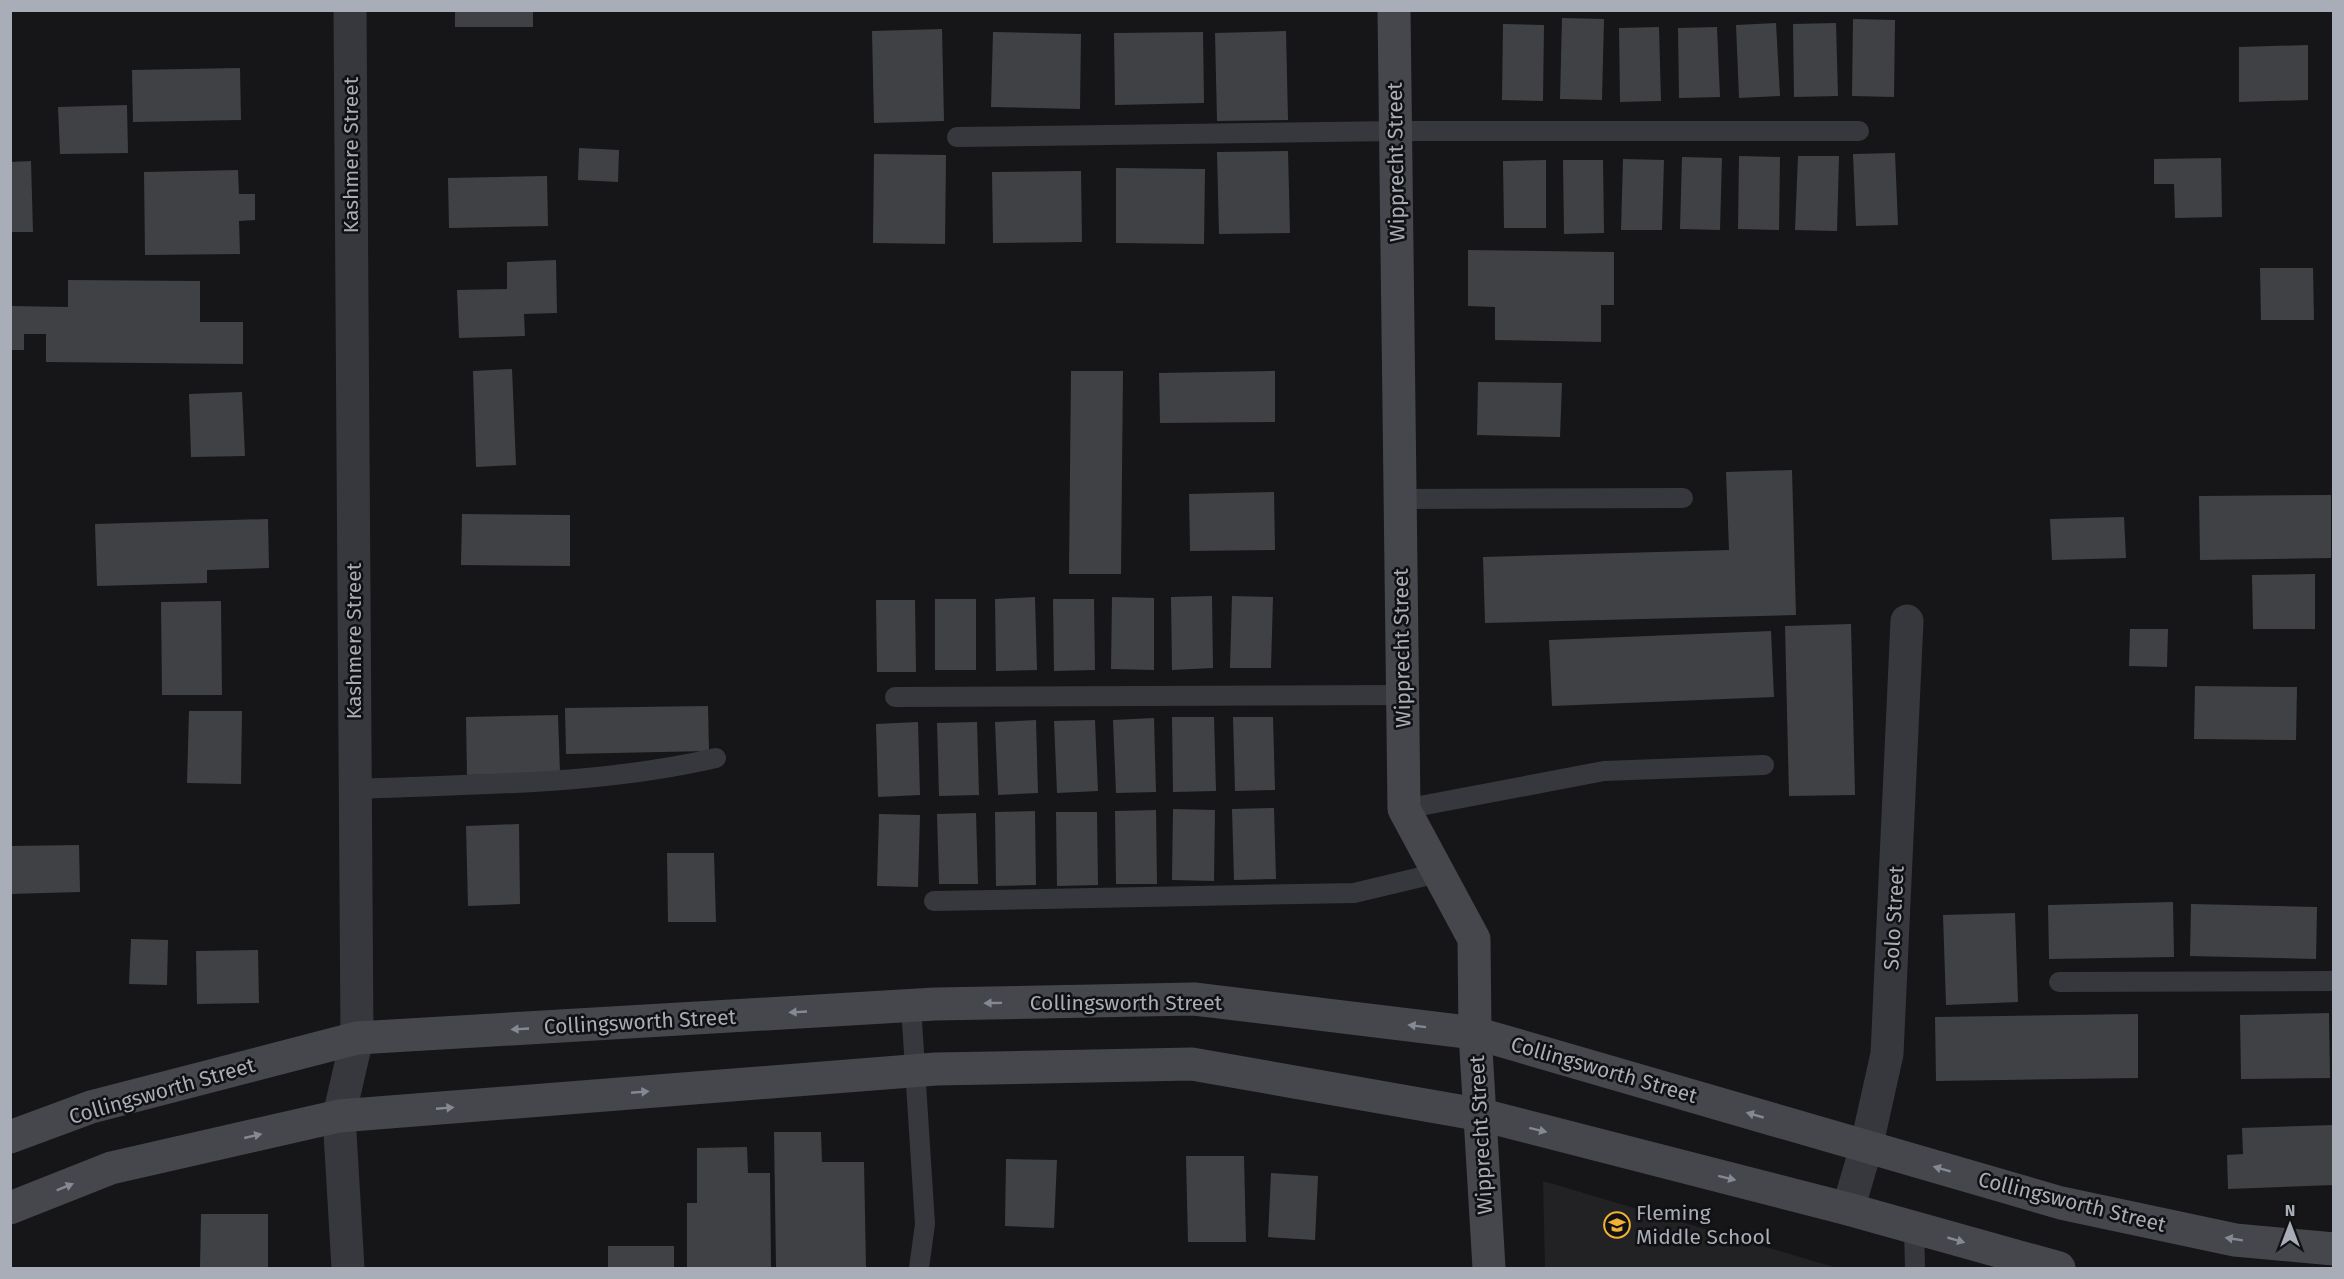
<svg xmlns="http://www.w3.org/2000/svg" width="2344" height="1279" font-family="'Fira Sans',sans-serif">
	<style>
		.built { fill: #222225 }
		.building { fill: #404145 }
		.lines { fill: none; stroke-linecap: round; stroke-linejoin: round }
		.lane { stroke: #37383d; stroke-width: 20 }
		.street { stroke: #37383d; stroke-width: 33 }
		.secondary { stroke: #45474d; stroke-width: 33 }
		.oneway { fill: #858993 }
		.labels { text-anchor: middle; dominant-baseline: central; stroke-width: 5; stroke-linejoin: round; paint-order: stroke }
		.street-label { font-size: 21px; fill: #a8adb8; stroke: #111113 }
		.poi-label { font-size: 21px; fill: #a8adb8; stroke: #111113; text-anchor: start }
	</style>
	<rect width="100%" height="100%" fill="#161618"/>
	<!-- built -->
	<polygon class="built" points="1543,1181 1837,1268 1545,1268"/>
	<!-- building -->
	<g class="building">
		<rect x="455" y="10" width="78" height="17"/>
		<polygon points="1562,18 1604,19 1602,100 1560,99"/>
		<polygon points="1853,19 1895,20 1894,97 1852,96"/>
		<polygon points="1776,23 1780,96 1739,98 1736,25"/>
		<polygon points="1836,23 1838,96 1794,97 1793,24"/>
		<polygon points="1503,24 1544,25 1543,101 1502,100"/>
		<polygon points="1659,27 1661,101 1620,102 1619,28"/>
		<polygon points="1717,27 1720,97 1679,98 1678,28"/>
		<polygon points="942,29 944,121 874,123 872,31"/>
		<polygon points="1286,31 1288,120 1217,121 1215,33"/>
		<polygon points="993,32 1081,34 1080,109 991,107"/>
		<polygon points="1203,32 1204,103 1115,105 1114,33"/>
		<polygon points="2308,45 2308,100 2239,102 2239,47"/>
		<polygon points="240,68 241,120 133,122 132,70"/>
		<polygon points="127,105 128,153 60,154 58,107"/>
		<polygon points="579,148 619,150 618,182 578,180"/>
		<polygon points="1288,151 1290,233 1219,234 1217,152"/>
		<polygon points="1895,153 1898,225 1856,226 1853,154"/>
		<polygon points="874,154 946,155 945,244 873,243"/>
		<polygon points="1739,156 1780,157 1779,230 1738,229"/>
		<polygon points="1798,156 1839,156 1837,231 1795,230"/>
		<polygon points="1682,157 1722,158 1720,230 1680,229"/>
		<polygon points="2221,158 2222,217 2175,218 2174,184 2154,184 2154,159"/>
		<polygon points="1623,159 1664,160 1662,230 1621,230"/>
		<polygon points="1546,160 1546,228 1504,228 1503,161"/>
		<polygon points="1563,160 1603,160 1604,233 1564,234"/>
		<polygon points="31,161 33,232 10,232 10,162"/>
		<polygon points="1116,168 1205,169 1204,244 1116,243"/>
		<polygon points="238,170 239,194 255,194 255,220 239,221 240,254 145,255 144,172"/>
		<polygon points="1081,171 1082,242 993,243 992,172"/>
		<polygon points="547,176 548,226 449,228 448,178"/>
		<polygon points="1468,250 1614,252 1614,305 1601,305 1601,342 1495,340 1495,307 1468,306"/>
		<polygon points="556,260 557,313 524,314 525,336 459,338 457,290 507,289 507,262"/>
		<polygon points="2260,268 2313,268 2314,320 2261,320"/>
		<polygon points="68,280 200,281 200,322 243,322 243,364 46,362 46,334 24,334 24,350 10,350 10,306 68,307"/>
		<polygon points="512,369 516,465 476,467 473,371"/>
		<polygon points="1071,371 1123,371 1121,574 1069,574"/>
		<polygon points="1275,371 1275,422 1160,423 1159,373"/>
		<polygon points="1478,382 1562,383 1560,437 1477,435"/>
		<polygon points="242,392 245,456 191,457 189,394"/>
		<polygon points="1792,470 1796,615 1485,623 1483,557 1729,550 1726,472"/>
		<polygon points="1274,492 1275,550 1190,551 1189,494"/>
		<polygon points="2331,495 2331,558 2200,560 2199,496"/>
		<polygon points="462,514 570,515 570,566 461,565"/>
		<polygon points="2124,517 2126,558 2052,560 2050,519"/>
		<polygon points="268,519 269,568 207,570 207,583 97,586 95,524"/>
		<polygon points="2315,574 2315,629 2253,629 2252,575"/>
		<polygon points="1212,596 1213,668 1172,670 1171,597"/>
		<polygon points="1232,596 1273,597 1271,668 1230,668"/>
		<polygon points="1035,597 1037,670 996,671 995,599"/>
		<polygon points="1112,597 1154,598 1154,670 1111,669"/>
		<rect x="935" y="599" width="41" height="71"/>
		<polygon points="1053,599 1094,599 1095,670 1054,671"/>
		<polygon points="876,600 915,600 916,672 877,672"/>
		<polygon points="221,601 222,695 162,695 161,602"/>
		<polygon points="1851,624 1855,795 1789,796 1785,626"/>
		<polygon points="2130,629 2168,629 2167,667 2129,666"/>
		<polygon points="1771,631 1774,697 1552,706 1549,640"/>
		<polygon points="2195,686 2297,687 2296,740 2194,739"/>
		<polygon points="708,706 709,751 566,754 565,708"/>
		<polygon points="189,711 242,711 241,784 187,783"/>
		<polygon points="558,715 560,773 467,775 466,717"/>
		<polygon points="1172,717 1214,717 1216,791 1173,792"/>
		<polygon points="1233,717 1273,717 1275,790 1235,791"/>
		<polygon points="1154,718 1156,792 1116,793 1113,720"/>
		<polygon points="1036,720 1038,793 998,795 995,722"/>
		<polygon points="1095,720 1098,791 1057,793 1054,721"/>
		<polygon points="918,722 920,795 878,797 876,724"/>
		<polygon points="977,722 979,795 939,796 937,723"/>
		<polygon points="1274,808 1276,879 1234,880 1232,809"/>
		<polygon points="1173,809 1215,810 1214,881 1172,880"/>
		<polygon points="1156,810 1157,884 1116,884 1115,811"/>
		<polygon points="1035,811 1036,885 996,886 995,812"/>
		<polygon points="1056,812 1097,812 1098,885 1057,886"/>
		<polygon points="976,813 978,884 939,884 937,814"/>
		<polygon points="879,814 920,815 918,887 877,886"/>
		<polygon points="519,824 520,904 468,906 466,826"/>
		<polygon points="79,845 80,892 10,894 10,846"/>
		<polygon points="667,853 714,853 716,922 668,922"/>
		<polygon points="2173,902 2174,957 2049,959 2048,905"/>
		<polygon points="2191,904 2317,907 2316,959 2190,956"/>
		<polygon points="2015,913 2018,1002 1946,1005 1943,915"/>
		<polygon points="131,939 168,940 167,985 129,984"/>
		<polygon points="258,950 259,1003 197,1004 196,951"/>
		<polygon points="2329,1013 2330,1078 2241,1079 2240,1015"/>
		<polygon points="2138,1014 2138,1078 1936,1081 1935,1017"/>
		<polygon points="2334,1125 2334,1185 2228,1189 2227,1155 2243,1154 2242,1128"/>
		<polygon points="774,1132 821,1132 822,1162 864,1162 866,1268 776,1268"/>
		<polygon points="747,1147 748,1173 770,1173 771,1267 687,1267 687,1203 697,1203 697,1148"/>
		<polygon points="1186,1156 1244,1156 1246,1242 1188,1242"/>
		<polygon points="1006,1159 1057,1160 1054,1228 1005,1226"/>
		<polygon points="1271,1173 1318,1176 1315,1240 1268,1237"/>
		<polygon points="201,1214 268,1214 268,1268 200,1268"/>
		<rect x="608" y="1246" width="66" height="22"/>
	</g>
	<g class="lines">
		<!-- lane -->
		<g class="lane">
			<polyline points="957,137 1396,131 1859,131"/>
			<polyline points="1399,499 1683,498"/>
			<polyline points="895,697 1403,695"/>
			<path d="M355,789C475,784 599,785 716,758"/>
			<polyline points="1404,809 1604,771 1764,765"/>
			<polyline points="934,901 1354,893 1438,873"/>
			<polyline points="2059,982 2334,981"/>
			<polyline points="911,1006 925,1224 919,1268"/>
			<polyline points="1914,1228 1915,1268"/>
		</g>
		<!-- street -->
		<g class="street">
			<polyline points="1848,1209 1866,1148 1887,1054 1907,621"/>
			<polyline points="348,1268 339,1116 357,1038 350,10"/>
		</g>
		<!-- secondary -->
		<g class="secondary">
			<polyline points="1394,10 1404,809 1474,939 1475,1033 1489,1268"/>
			<polyline points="10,1137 91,1107 357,1038 935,1004 1194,999 1475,1033 2061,1203 2235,1240 2334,1249"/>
			<polyline points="10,1208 111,1168 339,1116 936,1069 1192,1064 1482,1115 1848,1209 2059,1268"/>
		</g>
	</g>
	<!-- one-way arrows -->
	<defs><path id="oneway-solid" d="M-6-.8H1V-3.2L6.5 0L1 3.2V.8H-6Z" transform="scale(1.5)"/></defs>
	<g class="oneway">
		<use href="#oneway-solid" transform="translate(993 1003) rotate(179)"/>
		<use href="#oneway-solid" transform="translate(798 1012) rotate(177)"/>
		<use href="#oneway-solid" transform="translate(1417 1026) rotate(-173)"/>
		<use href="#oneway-solid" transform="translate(520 1029) rotate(177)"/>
		<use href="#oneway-solid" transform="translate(640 1092) rotate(-5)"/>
		<use href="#oneway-solid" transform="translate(445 1108) rotate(-5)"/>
		<use href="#oneway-solid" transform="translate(1755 1115) rotate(-164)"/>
		<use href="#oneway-solid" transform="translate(1538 1130) rotate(14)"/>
		<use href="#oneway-solid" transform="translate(253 1136) rotate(-13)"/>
		<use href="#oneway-solid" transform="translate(1942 1169) rotate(-164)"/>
		<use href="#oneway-solid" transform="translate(1727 1178) rotate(14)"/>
		<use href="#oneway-solid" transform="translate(65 1187) rotate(-22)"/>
		<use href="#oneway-solid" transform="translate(2234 1239) rotate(-171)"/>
		<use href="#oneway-solid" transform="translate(1956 1240) rotate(16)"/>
	</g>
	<!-- icons -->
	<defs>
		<g id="school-ring" transform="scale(1.35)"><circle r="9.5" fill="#111113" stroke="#f2b134" stroke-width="1.5"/><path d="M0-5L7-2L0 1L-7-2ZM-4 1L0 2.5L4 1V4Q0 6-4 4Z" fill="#f2b134"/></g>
	</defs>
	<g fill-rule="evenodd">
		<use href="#school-ring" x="1617" y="1225"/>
	</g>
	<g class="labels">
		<!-- street labels -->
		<g class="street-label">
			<text transform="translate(351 155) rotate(-90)">Kashmere Street</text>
			<text transform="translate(1396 162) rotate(-91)">Wipprecht Street</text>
			<text transform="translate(354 641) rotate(-90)">Kashmere Street</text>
			<text transform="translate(1402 648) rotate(-91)">Wipprecht Street</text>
			<text transform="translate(1894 918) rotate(-87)">Solo Street</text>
			<text x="1126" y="1003">Collingsworth Street</text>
			<text transform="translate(640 1022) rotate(-3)">Collingsworth Street</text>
			<text transform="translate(1604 1070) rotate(16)">Collingsworth Street</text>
			<text transform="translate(162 1091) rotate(-16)">Collingsworth Street</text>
			<text transform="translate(1481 1135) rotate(-93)">Wipprecht Street</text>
			<text transform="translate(2072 1202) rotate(14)">Collingsworth Street</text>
		</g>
		<!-- poi labels -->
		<g class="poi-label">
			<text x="1636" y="1213">Fleming<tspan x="1636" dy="24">Middle School</tspan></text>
		</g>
	</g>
	<!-- border -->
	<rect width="2344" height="1279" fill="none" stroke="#a8adb8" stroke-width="24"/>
	<!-- north arrow -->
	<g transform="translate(2290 1225)" stroke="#111113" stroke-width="4.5" paint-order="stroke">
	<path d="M0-4.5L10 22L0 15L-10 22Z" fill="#a8adb8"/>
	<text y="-9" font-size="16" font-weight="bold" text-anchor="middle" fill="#a8adb8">N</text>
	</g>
</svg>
